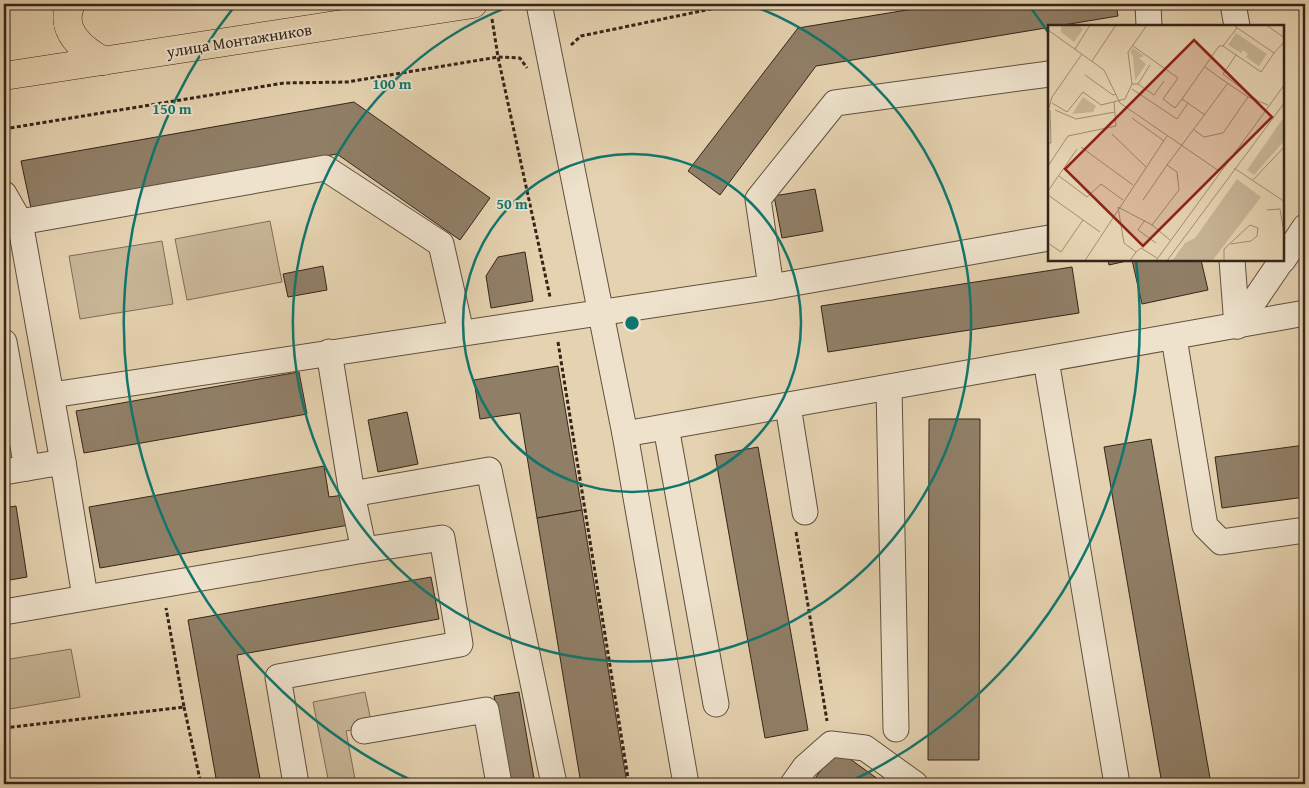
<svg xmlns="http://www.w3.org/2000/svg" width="1309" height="788" font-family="'Gentium Book Plus',serif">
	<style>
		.green { fill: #c7b596; stroke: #7e6d57 }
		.building { fill: #907f67; stroke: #342518 }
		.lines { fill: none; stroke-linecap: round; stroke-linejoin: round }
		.minor-casing { stroke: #60503e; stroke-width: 27 }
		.major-casing { stroke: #342518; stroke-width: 29 }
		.path { stroke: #342518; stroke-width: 3; stroke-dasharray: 4 2.5; stroke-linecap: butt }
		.minor { stroke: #eee2cc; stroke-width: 25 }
		.major { stroke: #e5d2b0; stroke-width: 28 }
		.ring { fill: none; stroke: #0f766e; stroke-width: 2.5 }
		.labels { text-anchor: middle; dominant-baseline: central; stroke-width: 4; stroke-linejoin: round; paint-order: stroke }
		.street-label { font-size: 16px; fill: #342518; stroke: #eee2cc }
		.inset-road { fill: none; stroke: #9e8d73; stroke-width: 1 }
		.view { fill: #8f2418; fill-opacity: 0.15; stroke: #8f2418; stroke-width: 2.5 }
		.inset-edge { fill: none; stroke: #342518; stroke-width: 2.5 }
		.centre { fill: #0f766e; stroke: #eee2cc; stroke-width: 2.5 }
		.ring-label { font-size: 15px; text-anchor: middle; font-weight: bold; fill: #0f766e; stroke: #eee2cc; stroke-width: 4; stroke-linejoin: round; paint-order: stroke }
	</style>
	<rect width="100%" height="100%" fill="#e5d2b0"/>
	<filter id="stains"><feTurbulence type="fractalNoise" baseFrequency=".004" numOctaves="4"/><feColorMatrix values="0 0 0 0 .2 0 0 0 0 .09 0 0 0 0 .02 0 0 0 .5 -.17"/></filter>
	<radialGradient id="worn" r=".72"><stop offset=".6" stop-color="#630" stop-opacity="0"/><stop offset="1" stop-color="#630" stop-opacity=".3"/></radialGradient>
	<!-- green -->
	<g class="green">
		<polygon points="270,221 282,282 187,300 175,239"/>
		<polygon points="162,241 173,304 80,319 69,256"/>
		<polygon points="71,649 80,697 4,710 4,660"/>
		<polygon points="365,692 372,726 346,731 355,779 329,784 313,702"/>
	</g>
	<!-- building -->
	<g class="building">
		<polygon points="943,4 1116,4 1118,16 816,66 720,195 688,171 798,28"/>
		<polygon points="354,102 490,198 460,240 337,154 31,208 21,161"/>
		<polygon points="815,189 823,231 782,238 774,196"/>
		<polygon points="525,252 533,301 491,308 486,276 498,257"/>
		<polygon points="1108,260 1131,260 1109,265"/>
		<polygon points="1132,260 1201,260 1208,290 1142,304"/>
		<polygon points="323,266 327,290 288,297 283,274"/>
		<polygon points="1072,267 1079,313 828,352 821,306"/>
		<polygon points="558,366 582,510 537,518 520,413 480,419 474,380"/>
		<polygon points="299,372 307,414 84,453 76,411"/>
		<polygon points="407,412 418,464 378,472 368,420"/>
		<polygon points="929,419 980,419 979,760 928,760"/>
		<polygon points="1151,439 1211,784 1162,784 1104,447"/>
		<polygon points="1305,445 1305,497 1222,508 1215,457"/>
		<polygon points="758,447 808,730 765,738 715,455"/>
		<polygon points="324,466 329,497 344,495 349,525 100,568 89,507"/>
		<polygon points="16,506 27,577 4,581 4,508"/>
		<polygon points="582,510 627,784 581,784 537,518"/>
		<polygon points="431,577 439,619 237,655 261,784 217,784 188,620"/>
		<polygon points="519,692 535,784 509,784 494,696"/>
		<polygon points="836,749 885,784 811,784"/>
	</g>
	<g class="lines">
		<!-- minor casing -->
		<g class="minor-casing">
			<g id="minor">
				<polyline points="539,4 625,434 686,784"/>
				<polyline points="1148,4 1149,26"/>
				<polyline points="1233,4 1237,26"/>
				<polyline points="4,194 20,222 63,462"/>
				<polyline points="20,222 325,168 441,244 461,332"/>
				<polyline points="1232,260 1237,326"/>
				<polyline points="1283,260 1305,227"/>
				<polyline points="771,287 1049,238"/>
				<polyline points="1237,326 1282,260"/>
				<polyline points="1174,338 1205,526 1221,542 1305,530"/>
				<polyline points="4,342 27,468 4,472"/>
				<polyline points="1046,360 1117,784"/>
				<polyline points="889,388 896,729"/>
				<polyline points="52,395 771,287 758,199 835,103 1049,74"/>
				<polyline points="788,406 805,512"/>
				<polyline points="666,427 716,704"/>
				<polyline points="625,434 1305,313"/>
				<polyline points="27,468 63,462 85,597"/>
				<polyline points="352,494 489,470 554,784"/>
				<polyline points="4,612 364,550"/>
				<polyline points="364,731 486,710 499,784"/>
				<polyline points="296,784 278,677 460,644 442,538 364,550 352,494 329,352"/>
				<polyline points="793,784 805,767 831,744 865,748 915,784"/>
			</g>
		</g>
		<!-- major casing -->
		<g class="major-casing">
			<g id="major">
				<path d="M71,4C58,30 84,51 104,61"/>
				<polyline points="4,76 473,4"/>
			</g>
		</g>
		<!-- path -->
		<g class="path">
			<polyline points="492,19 498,57 550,297"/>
			<polyline points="571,45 581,36 735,4"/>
			<polyline points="4,129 284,83 347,82 498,57 520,58 527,68"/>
			<polyline points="558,342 629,784"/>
			<polyline points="796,532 827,721"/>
			<polyline points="184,707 201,784"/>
			<polyline points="4,728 184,707 166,608"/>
		</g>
		<!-- minor -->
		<use href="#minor" class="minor"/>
		<!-- major -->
		<use href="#major" class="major"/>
	</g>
	<!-- distance rings -->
	<g class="ring">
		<circle cx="632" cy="323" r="169"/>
		<path d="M748 4A339 339 0 1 1 516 4"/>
		<path d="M417 783A508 508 0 0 1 234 7M1030 7A508 508 0 0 1 1048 32M1136 261A508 508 0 0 1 847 783"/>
	</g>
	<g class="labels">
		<!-- street labels -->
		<g class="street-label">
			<text transform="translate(239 40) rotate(-9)">улица Монтажников</text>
		</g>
	</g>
	<!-- overview -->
	<g transform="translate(1048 25)">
		<rect width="236" height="236" fill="#e5d2b0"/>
		<path d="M13,0H29L35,4L26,17L13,7ZM188,8L219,29L211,41L198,32L200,29L195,25L193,28L180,20ZM85,23L96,31L91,33L98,39L87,56L85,31L82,27ZM35,72L48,81L45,87L24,89ZM236,92V116L206,150L199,145ZM189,154L213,172L164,236H124L137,218L147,213Z" fill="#c7b596"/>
		<path class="inset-road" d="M185,0L226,28L213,47L175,21L189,3M218,0L237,13M0,5L56,45L72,78L171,146M85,21L130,53L115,74L127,83L134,74L157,90M27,24L42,0M226,28L237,16M188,30L175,49L209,75M44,36L68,0M157,42L172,53M37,50L65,70L68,69M172,53L200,72L220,80M84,59L80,27L99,0M90,59L102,40M84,64L129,94L140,78M134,74L171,21H175M4,78L19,87L35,67L53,80L77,74L84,59H90L106,70L116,56M7,85L28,94L67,87M0,86L4,72L34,29M84,93L116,116M146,105L156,112L175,108L200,72M64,109L98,142M0,118H3L2,85M33,122L85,160M0,141L20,111L68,101L66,77M186,143L237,177M11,151L39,172L53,159L75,175M205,155L237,121M0,166L29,124M0,170L52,207M95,175L119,140M70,182L104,200L131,165L129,147L119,140L180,58M70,182L76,218L88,227L81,237M219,185L232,184L237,214M97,195L90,205L108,218M104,200L122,215M0,218L13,227L35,195M88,227L93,223L109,233M36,237L119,111M107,237L237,59M118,237L237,77M176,237V224L202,200L210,203L209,211L203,216L183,219"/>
		<path class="view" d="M146,15L224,92L95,221L17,144Z"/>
		<rect width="236" height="236" class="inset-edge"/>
	</g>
	<circle cx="632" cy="323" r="8" class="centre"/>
	<g class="ring-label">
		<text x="392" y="89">100 m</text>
		<text x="172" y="114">150 m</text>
		<text x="512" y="209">50 m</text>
	</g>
	<!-- margin -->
	<rect width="1309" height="788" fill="none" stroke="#e5d2b0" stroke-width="20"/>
	<rect x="5" y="5" width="1299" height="778" fill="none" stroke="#342518" stroke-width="2.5"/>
	<rect x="10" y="10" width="1289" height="768" fill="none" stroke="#342518"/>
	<rect width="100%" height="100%" filter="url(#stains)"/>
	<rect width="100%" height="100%" fill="url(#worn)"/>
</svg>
